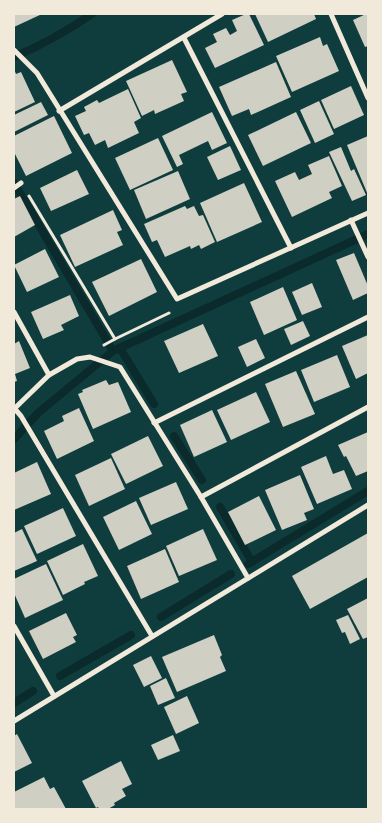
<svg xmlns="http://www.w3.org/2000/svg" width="382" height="823" font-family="'PT Sans Narrow',sans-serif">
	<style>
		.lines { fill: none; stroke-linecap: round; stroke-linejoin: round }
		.stream { stroke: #0a2a2b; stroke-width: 8 }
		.building { fill: #cfcfc3 }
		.path { stroke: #f1e9da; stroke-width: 3 }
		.minor { stroke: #f1e9da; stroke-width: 5 }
	</style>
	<rect width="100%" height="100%" fill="#0f3d3e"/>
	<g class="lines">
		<!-- stream -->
		<g class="stream">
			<path d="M14,57C42,45 67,31 92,14"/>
			<polyline points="14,183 113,351"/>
			<polyline points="120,348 154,404"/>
			<polyline points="174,436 202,480"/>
			<polyline points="14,439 38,413 113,351 368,234"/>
			<polyline points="220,507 252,562"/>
			<polyline points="248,564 368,491"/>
			<polyline points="161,617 231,574"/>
			<polyline points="60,676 131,635"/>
			<polyline points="14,703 33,691"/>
		</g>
	</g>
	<!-- building -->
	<g class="building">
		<polygon points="14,14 42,14 14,27"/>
		<polygon points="246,14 249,14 264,45 215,68 205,48 217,42 213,34 226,28 230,35 237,31 232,20"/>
		<polygon points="255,14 314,14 316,19 268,42"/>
		<polygon points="366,14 368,14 368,46 365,47 353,20"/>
		<polygon points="320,37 323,46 327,44 339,71 292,92 276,56"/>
		<polygon points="172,60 187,92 181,94 184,101 155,114 154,110 142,116 126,81"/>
		<polygon points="276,62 291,97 251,115 249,109 232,116 219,87"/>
		<polygon points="14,69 16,74 21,72 35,102 14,112"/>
		<polygon points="351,86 364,115 334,129 321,100"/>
		<polygon points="128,89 141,118 134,122 139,133 108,148 105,140 95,145 89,133 84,135 75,116 86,111 84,107 97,100 99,103"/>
		<polygon points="319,101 334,134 315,143 300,110"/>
		<polygon points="41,102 48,115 14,132 14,115"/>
		<polygon points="212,112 227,143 212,150 208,141 179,155 183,164 177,167 162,136"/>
		<polygon points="296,112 311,143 263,166 248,135"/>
		<polygon points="54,116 72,153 26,176 14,152 14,136"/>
		<polygon points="368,136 368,195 347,145"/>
		<polygon points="158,138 173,170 130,190 115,158"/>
		<polygon points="230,146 241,170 218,180 207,157"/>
		<polygon points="341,147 351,171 354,169 366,195 352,201 329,152"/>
		<polygon points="329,156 342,186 329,192 332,198 292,217 275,181 295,172 299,180 312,174 308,165"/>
		<polygon points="77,170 89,194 51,211 40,188"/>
		<polygon points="178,171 190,199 146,219 134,190"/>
		<polygon points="244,183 262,222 217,242 200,203"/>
		<polygon points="20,196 35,225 14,237 14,199"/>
		<polygon points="185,206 187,209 194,206 199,216 203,215 215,242 201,249 199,245 191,249 190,246 165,257 157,240 152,242 144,224"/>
		<polygon points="113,210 122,230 117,232 123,245 75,267 60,235"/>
		<polygon points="45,249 59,277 27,292 14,265"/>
		<polygon points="354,253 368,286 368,293 353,300 336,260"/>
		<polygon points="141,259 157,292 109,316 92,282"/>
		<polygon points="312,283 322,307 302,315 292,292"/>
		<polygon points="283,287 297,320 264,335 250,302"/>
		<polygon points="70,295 79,316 61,325 64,330 43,339 31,312"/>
		<polygon points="303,321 310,336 291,345 284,329"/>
		<polygon points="203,324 218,356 179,373 164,341"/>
		<polygon points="368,335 368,373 356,379 342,346"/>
		<polygon points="256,339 265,358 247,367 238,347"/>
		<polygon points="19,341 30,368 15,374 17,381 14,382 14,344"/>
		<polygon points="337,355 350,387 314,402 301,370"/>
		<polygon points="296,371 315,414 283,427 265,384"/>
		<polygon points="106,380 109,385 118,382 131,412 93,429 78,394 83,392 82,390"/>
		<polygon points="256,392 270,422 231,440 217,410"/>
		<polygon points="79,408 94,441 57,459 44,431 64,421 62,416"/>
		<polygon points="212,410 227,442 194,457 180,425"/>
		<polygon points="368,432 368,471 356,476 346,456 344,457 338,445"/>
		<polygon points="148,436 163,466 126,484 111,454"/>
		<polygon points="326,456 333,474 344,470 352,489 317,504 301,467"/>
		<polygon points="111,458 125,489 89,506 75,475"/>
		<polygon points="37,462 51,494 14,510 14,473"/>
		<polygon points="300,475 314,509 304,513 307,520 282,530 265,490"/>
		<polygon points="176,482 188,509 151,525 139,498"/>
		<polygon points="259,496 276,530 245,545 228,512"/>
		<polygon points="136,501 152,534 119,550 103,517"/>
		<polygon points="63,508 76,536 37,554 24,526"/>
		<polygon points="22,529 37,561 14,571 14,533"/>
		<polygon points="203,529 217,560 179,576 166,546"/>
		<polygon points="368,533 368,577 310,609 292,576"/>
		<polygon points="83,544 98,576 84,582 85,584 63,595 47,561"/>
		<polygon points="165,549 179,582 141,599 127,566"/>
		<polygon points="46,564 63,600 25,618 14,593 14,579"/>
		<polygon points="368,598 368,637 363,639 347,609"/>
		<polygon points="66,613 77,635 73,637 76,642 43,659 29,631"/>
		<polygon points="348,615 360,639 350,644 345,632 342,633 336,620"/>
		<polygon points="214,635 222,655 220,657 226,671 177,692 162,657"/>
		<polygon points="151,656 162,678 144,687 133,665"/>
		<polygon points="166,678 175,698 158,705 150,686"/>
		<polygon points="187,696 199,723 176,734 164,707"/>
		<polygon points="17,734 32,763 14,772 14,736"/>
		<polygon points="173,735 180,751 158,760 151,745"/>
		<polygon points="121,761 132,784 122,789 126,796 114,803 115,805 108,809 99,809 98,807 96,808 82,781"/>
		<polygon points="44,777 50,789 54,787 66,809 14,809 14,792"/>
	</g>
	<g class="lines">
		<!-- path -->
		<g class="path">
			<polyline points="29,196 115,339 169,313"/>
			<polyline points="104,345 115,339"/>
		</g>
		<!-- minor -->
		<g class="minor">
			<polyline points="331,14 368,98"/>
			<polyline points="184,38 291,248"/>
			<polyline points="14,50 37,73 177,299 368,213"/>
			<polyline points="59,111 222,14"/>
			<polyline points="14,188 21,183"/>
			<polyline points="351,220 368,257"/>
			<polyline points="14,312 49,375"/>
			<polyline points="14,408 21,416 152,636"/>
			<polyline points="14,409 49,375 77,359 90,357 120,367 201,497 248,578"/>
			<polyline points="154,423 368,317"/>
			<polyline points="201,497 368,407"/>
			<polyline points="14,626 54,696"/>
			<polyline points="14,721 368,505"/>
		</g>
	</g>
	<!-- border -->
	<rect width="382" height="823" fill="none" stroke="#f1e9da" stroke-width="30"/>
</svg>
